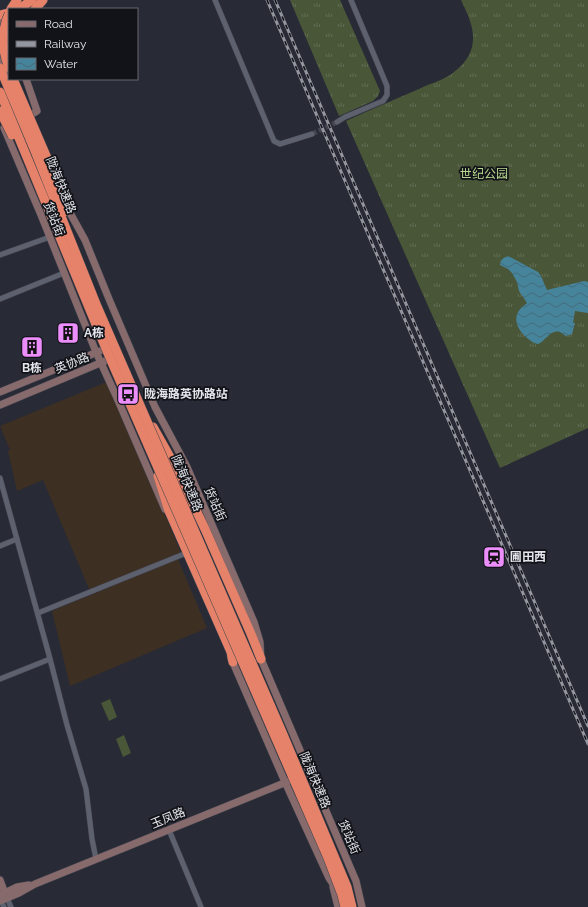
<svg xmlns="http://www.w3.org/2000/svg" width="588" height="907" font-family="Raleway,'Noto Sans SC',sans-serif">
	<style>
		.commercial { fill: #3e2f23 }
		.grass { fill: url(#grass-tufts) }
		.pitch { fill: #495638 }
		.water { fill: url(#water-waves) }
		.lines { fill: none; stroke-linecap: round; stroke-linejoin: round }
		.street-tunnel { stroke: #444650; stroke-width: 5; stroke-dasharray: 5 2.5; stroke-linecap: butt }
		.street-casing { stroke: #43454f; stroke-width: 6 }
		.secondary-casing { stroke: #43454f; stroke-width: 8 }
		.highway-casing { stroke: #43454f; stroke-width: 10 }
		.street { stroke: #5d606d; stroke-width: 5 }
		.secondary { stroke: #866a6c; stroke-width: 7 }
		.highway { stroke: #e68269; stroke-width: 9 }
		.rail-casing { stroke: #9597a0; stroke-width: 3 }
		.rail { stroke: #121318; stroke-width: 1.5; stroke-dasharray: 4.5; stroke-linecap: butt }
		.highway-bridge-casing { stroke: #43454f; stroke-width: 10; stroke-linecap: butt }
		.highway-bridge { stroke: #e68269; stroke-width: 9 }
		.labels { text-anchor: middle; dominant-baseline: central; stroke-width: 3.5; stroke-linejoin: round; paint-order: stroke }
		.park-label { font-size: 12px; fill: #b7d88e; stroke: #121318 }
		.street-label { font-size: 12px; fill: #e3e5ec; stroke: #121318 }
		.poi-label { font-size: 12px; font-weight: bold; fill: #e3e5ec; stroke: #121318; text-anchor: start }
	</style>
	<defs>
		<pattern id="grass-tufts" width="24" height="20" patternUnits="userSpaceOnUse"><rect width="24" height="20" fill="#495638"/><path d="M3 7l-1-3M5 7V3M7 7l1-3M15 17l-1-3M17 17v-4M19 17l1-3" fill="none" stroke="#636e55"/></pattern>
		<pattern id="water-waves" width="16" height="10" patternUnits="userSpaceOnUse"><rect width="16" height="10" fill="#46849c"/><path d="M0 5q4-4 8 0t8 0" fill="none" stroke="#456b7a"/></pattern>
	</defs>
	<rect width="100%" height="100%" fill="#282a35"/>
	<!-- commercial -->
	<g class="commercial">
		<polygon points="109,381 181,553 90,591 43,480 17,491 8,451 10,450 0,426"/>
		<polygon points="178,559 207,628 70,686 52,611"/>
	</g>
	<!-- grass -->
	<g class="grass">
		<polygon points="290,0 340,0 380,91 378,96 373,101 339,116"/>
		<path d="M461,0H588V428L500,468L346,121C370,110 395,99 419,89C428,84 441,81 450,75C460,68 469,59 472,47C476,30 468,15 461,0Z"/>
	</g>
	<!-- pitch -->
	<g class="pitch">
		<polygon points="110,699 117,717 109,721 101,703"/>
		<polygon points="124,735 131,753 123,757 116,739"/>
	</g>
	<!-- water -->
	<path class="water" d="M508,256L512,258L538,272L541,276L547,290L584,281L588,282V313L575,311L573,323H575L572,334L566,336C564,335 562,333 560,332C550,329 546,341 538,344C533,343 531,341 527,338C515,328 511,314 526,304L527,303L519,291L517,282L512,273L508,269L500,265C500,260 503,258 508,256Z"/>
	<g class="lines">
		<!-- street-tunnel -->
		<polyline class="street-tunnel" points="312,134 337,122"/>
		<!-- street casing -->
		<g class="street-casing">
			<g id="street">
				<polyline points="215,0 274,141 280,144 312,134"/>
				<polyline points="337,122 345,117 383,101 387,95 387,86 351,0"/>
				<polyline points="0,255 50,237"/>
				<polyline points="0,299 64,273"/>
				<polyline points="0,478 49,655 67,725 86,789 92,839 96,859"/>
				<polyline points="0,546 17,539"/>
				<polyline points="38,613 184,554"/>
				<polyline points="0,679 50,659"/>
				<polyline points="169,830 201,907"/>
				<polyline points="7,898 11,907"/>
				<polyline points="1,901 4,907"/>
			</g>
		</g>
		<!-- secondary casing -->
		<g class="secondary-casing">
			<g id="secondary">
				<polyline points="0,16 9,39"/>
				<polyline points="0,55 9,77"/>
				<polyline points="26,79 37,111 26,118"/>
				<polyline points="4,128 41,215 96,352 117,398 165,509"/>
				<polyline points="64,202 85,240 109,299 155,407 187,467 254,622 260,642 261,659 356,881 362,907"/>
				<polyline points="0,392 100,351"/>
				<polyline points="0,405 105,361"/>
				<polyline points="231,658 285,782 329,878 339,893"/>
				<polyline points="0,880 6,896"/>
				<polyline points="333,887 338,907"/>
				<polyline points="0,895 17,887 29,885"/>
				<polyline points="0,901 19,893 35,884 289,781"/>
			</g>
		</g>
		<!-- highway casing -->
		<g class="highway-casing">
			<g id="highway">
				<polyline points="11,9 17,0"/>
				<polyline points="19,9 32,0"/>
				<polyline points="35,9 43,0"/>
				<polyline points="0,15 9,13"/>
				<polyline points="153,427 175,466 205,529 251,634 261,659"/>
				<polyline points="158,476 169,511 231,652 233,662"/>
			</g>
		</g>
		<!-- street -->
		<use href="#street" class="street"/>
		<!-- secondary -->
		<use href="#secondary" class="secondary"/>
		<!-- highway -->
		<use href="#highway" class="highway"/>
		<!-- rail casing -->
		<g class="rail-casing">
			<g id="rail">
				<polyline points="267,0 588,744"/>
				<polyline points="275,0 588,726"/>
			</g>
		</g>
		<!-- rail -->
		<use href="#rail" class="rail"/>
		<!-- highway-bridge casing -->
		<g class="highway-bridge-casing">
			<g id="highway-bridge">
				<path d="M9,14C1,31 2,51 9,68"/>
				<polyline points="0,68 35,151 96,304 282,732 347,887 352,907"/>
				<polyline points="13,79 53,172 56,182 64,212"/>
				<polyline points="0,92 107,351 328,858 342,895 345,907"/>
				<polyline points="0,111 12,135"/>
			</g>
		</g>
		<!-- highway-bridge -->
		<use href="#highway-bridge" class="highway-bridge"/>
	</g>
	<!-- icons -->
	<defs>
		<g id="building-square" transform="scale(1.15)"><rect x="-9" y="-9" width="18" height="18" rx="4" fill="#eb8dfb" stroke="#121318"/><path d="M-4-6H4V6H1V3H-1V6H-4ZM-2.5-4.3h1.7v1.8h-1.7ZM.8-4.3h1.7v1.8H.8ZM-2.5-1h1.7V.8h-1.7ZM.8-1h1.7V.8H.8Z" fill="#111"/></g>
		<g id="bus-square" transform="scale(1.15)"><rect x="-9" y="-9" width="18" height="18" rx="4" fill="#eb8dfb" stroke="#121318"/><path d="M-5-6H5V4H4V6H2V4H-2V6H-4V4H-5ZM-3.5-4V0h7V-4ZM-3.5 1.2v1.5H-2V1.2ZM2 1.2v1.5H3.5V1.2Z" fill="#111"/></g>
		<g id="station-square" transform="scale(1.15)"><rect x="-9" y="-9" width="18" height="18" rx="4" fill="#eb8dfb" stroke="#121318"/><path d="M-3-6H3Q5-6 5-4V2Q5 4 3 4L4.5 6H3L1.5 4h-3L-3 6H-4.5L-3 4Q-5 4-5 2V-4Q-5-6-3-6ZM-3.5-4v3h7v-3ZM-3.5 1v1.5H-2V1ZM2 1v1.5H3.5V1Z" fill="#111"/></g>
	</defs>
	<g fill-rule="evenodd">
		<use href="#building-square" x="68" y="333"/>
		<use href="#building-square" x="32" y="347"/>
		<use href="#bus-square" x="128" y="394"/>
		<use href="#station-square" x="494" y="557"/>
	</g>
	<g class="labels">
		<!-- park labels -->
		<g class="park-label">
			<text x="484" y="174">世纪公园</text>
		</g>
		<!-- street labels -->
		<g class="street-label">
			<text transform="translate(61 185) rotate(68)">陇海快速路</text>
			<text transform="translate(54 219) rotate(68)">货站街</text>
			<text transform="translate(72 363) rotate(-22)">英协路</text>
			<text transform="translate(187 483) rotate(67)">陇海快速路</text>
			<text transform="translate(215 504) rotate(66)">货站街</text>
			<text transform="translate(315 780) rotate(67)">陇海快速路</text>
			<text transform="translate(168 818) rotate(-22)">玉凤路</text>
			<text transform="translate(349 837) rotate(67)">货站街</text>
		</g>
		<!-- poi labels -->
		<g class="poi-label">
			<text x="84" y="333">A栋</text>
			<text x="32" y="368" text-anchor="middle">B栋</text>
			<text x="144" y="394">陇海路英协路站</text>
			<text x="510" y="557">圃田西</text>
		</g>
	</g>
	<!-- legend -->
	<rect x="8" y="8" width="130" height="72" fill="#121318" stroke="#66676d"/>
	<rect x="16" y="21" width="20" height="6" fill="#866a6c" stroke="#66676d"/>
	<text x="44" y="28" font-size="12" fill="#e3e5ec">Road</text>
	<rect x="16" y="41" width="20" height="6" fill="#9597a0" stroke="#66676d"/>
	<text x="44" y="48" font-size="12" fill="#e3e5ec">Railway</text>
	<rect x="16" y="58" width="20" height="12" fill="url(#water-waves)" stroke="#66676d"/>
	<text x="44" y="68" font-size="12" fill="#e3e5ec">Water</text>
</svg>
